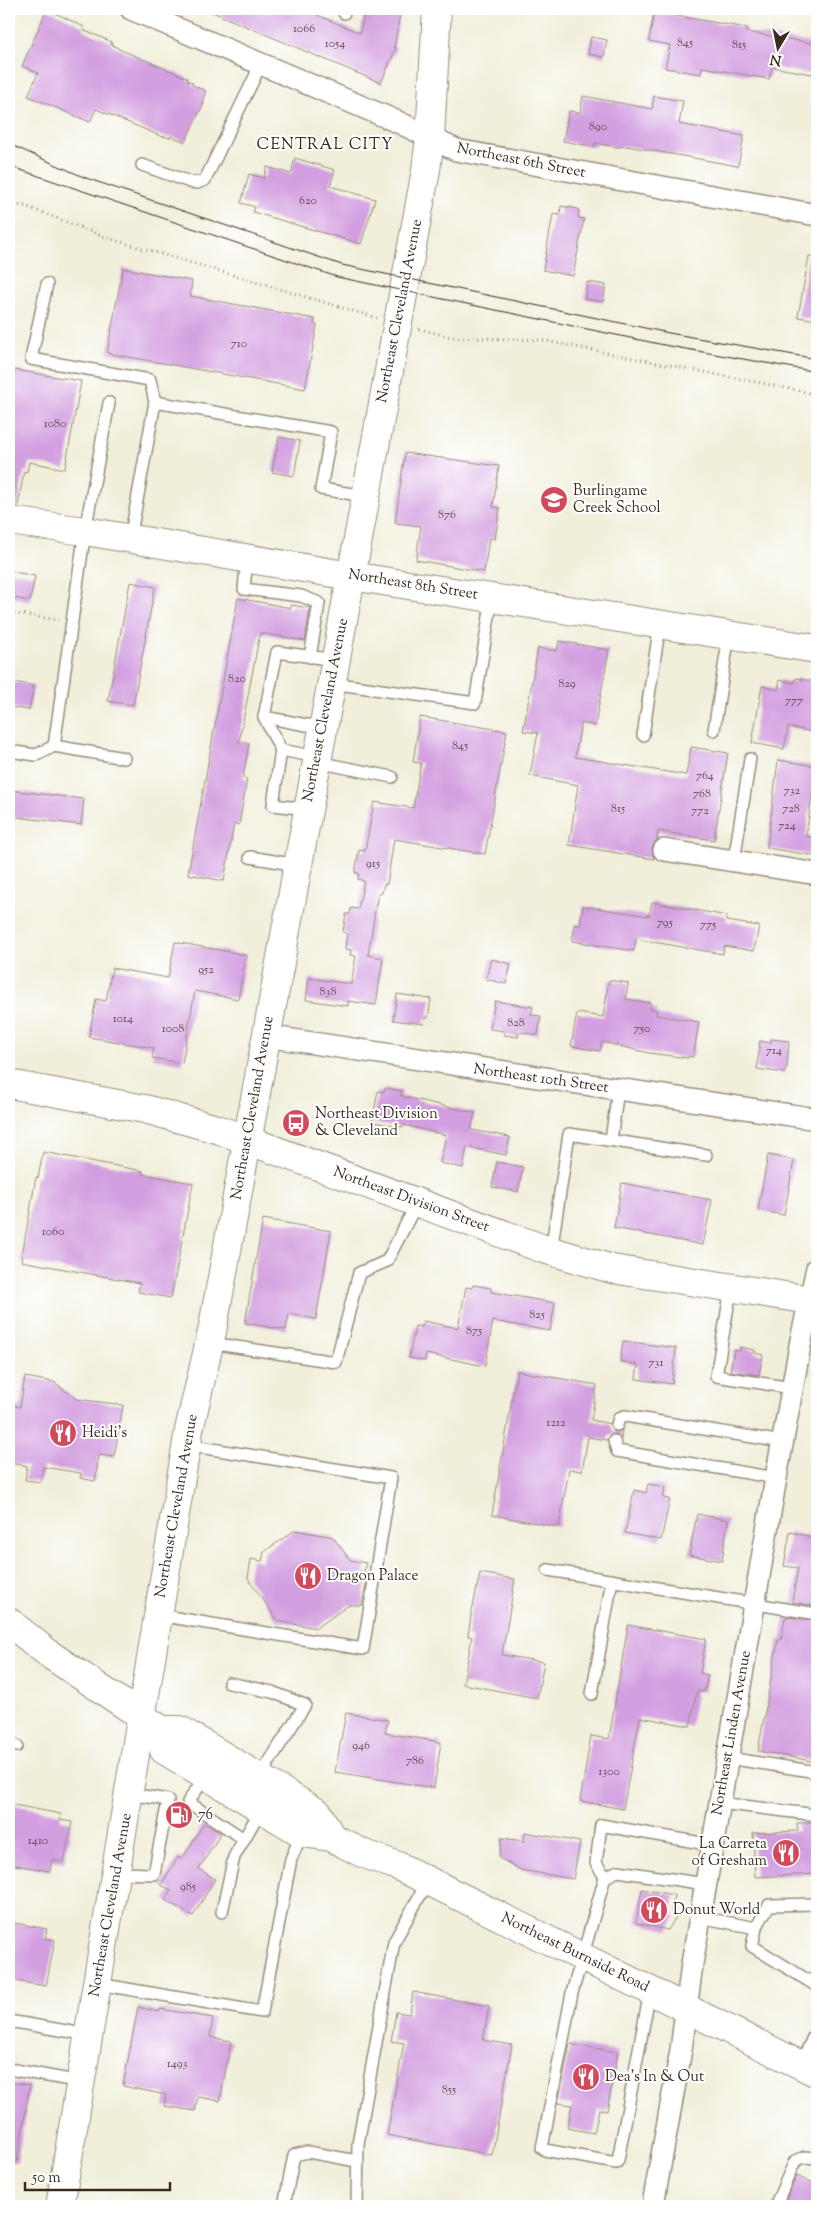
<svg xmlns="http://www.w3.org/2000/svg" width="826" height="2215" font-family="'Sorts Mill Goudy',serif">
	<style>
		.building { fill: #d39fe0 }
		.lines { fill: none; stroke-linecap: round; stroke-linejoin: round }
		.lane-casing { stroke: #968c7c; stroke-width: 14 }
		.street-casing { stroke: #968c7c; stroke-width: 24 }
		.secondary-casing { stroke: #968c7c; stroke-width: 30 }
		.primary-casing { stroke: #968c7c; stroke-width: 30 }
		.path { stroke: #968c7c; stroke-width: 3; stroke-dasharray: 1 4; stroke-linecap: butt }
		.lane { stroke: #fff; stroke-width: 11 }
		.street { stroke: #fff; stroke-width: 21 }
		.secondary { stroke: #fff; stroke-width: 28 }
		.primary { stroke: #fff; stroke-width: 28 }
		.tram { stroke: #3b2a1e; stroke-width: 1 }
		.labels { text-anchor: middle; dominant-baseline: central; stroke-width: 4; stroke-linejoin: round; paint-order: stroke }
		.number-label { font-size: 12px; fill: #61474e }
		.street-label { font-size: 15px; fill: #3b2a1e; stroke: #fff }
		.poi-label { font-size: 15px; fill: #3b2a1e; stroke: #fff; text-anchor: start }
		.neighbourhood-label { font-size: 16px; letter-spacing: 1px; fill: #3b2a1e; stroke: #fff }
	</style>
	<rect width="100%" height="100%" fill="#fff"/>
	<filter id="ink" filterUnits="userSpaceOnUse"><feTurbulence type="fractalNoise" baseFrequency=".02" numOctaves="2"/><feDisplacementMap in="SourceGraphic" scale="10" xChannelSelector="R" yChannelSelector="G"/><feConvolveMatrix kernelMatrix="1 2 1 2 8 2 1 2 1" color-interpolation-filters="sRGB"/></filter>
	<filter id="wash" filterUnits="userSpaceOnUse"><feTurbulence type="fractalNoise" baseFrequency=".0096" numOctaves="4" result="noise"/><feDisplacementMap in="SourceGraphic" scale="20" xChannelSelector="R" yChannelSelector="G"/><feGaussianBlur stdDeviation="1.12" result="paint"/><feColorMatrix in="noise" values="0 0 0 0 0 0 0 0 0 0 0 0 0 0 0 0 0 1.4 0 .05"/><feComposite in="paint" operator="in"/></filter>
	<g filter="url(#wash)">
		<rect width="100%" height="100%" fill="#f1eeda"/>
		<g id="blocks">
			<!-- building -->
			<g class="building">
				<polygon points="47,9 84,27 83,30 112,42 111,44 121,50 188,78 187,80 193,83 192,85 206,91 202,102 204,103 185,142 171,136 170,138 164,136 163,137 96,109 90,122 28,96 38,73 22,66"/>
				<polygon points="205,9 303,9 360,33 365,9 401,9 394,47 396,48 381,83"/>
				<polygon points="654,12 747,28 746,32 817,44 817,75 772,67 769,79 702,67 701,74 665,68 670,45 649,41"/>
				<polygon points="591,37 607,40 604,57 588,54"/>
				<polygon points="583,96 652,109 654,96 683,101 679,124 744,136 738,166 627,146 617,147 595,143 595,147 563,141 569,111 580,113"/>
				<polygon points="295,158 335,170 330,186 375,199 361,244 253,212 255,207 241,203 249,174 264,178 267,167 291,174"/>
				<polygon points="561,206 578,209 579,218 584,219 573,276 543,270 553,214 560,215"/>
				<polygon points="809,256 817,256 817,320 798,317"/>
				<polygon points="123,268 192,281 190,296 315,319 314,324 317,325 305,389 107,353"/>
				<polygon points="587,282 606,285 603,302 585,299"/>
				<polygon points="9,369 81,381 65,469 29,462 27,472 24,471 18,506 9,506"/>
				<polygon points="279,437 300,441 294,476 272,472"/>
				<polygon points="405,453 499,466 493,507 500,508 495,539 489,538 484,572 416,560 421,526 395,523"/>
				<polygon points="9,571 35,576 30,601 9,597"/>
				<polygon points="130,582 155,587 133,705 108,701"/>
				<polygon points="238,598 291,608 291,605 310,608 305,641 260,633 239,742 249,743 243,778 247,779 239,825 234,824 224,881 188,874"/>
				<polygon points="559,641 609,650 595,726 581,723 575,757 686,775 691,747 728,753 714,840 658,831 657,840 652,848 654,859 569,845 578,785 530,776 538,733 523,731 538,648 557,651"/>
				<polygon points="796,678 817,682 817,733 788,727 784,749 752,743 762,686 778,690 780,680 794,683"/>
				<polygon points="14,682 34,686 29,710 9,707"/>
				<polygon points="420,717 507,731 485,854 394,839 387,884 384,884 382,893 378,893 368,955 383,958 376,1005 348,1001 348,1006 306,1000 309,978 351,984 356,956 350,955 351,950 345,949 347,933 343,932 346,914 350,914 351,908 358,909 364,881 358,879 359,873 355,873 359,850 365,851 374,802 413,808 421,763 413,762"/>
				<polygon points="778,760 816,766 806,836 817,838 817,856 767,848"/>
				<polygon points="9,790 84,799 81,825 9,816"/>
				<polygon points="652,902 727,916 726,921 759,926 754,951 724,946 723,954 636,939 634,951 572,941 575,924 580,925 583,906 649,916"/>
				<polygon points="175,942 246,955 238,999 195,991 182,1063 152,1058 154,1048 89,1037 96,999 106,1001 112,968 168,978"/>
				<polygon points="491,959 511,964 506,984 486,979"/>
				<polygon points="609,980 628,983 626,999 651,1003 650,1009 657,1010 656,1015 699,1022 693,1057 689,1056 688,1058 649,1053 602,1042 600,1051 571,1046 577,1013 603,1017"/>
				<polygon points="397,994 431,999 428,1018 425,1018 424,1024 393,1020"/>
				<polygon points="495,1001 533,1007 531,1015 541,1016 538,1035 519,1032 518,1037 504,1035 504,1031 490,1029"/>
				<polygon points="771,1039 789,1041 787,1067 784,1073 757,1069 760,1041 771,1043"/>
				<polygon points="385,1088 402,1091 401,1096 405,1097 475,1113 471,1130 510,1137 506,1155 467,1147 463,1168 440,1163 446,1135 403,1125 402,1127 372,1122 378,1091 384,1092"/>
				<polygon points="43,1152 143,1171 142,1174 193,1183 171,1298 138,1292 140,1283 21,1261 36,1177 38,1178"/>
				<polygon points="768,1155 794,1160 784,1215 758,1210"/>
				<polygon points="497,1162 523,1167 518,1192 492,1187"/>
				<polygon points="622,1183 712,1200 703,1245 614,1228"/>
				<polygon points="263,1219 331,1231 316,1319 289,1314 286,1330 245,1323"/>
				<polygon points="473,1285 491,1288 491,1292 555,1303 550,1331 493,1321 485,1366 426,1354 425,1361 409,1358 415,1326 422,1327 423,1321 458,1328 466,1287 473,1288"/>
				<polygon points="623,1341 676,1348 672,1384 636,1379 638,1365 620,1361"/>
				<polygon points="740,1347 755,1350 755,1353 763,1355 759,1375 730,1371 734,1350 740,1351"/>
				<polygon points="517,1371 597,1385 591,1420 610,1424 614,1432 622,1430 621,1439 615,1434 609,1436 607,1440 588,1437 582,1471 569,1469 559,1527 492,1515"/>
				<polygon points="25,1377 54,1382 76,1399 123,1405 114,1457 99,1455 95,1481 80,1478 81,1473 43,1467 41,1482 25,1480 27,1466 9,1463 9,1405 20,1407"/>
				<polygon points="648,1484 665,1487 663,1498 670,1499 661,1540 625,1533 634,1490 646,1493"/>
				<polygon points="697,1514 728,1520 722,1561 689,1555"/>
				<polygon points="295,1530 333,1537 350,1560 366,1563 364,1572 368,1573 362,1605 349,1605 316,1628 278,1621 248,1578 251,1559 262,1561 264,1552"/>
				<polygon points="790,1532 817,1538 817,1606 792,1602 798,1568 784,1566"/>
				<polygon points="480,1573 515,1579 502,1655 544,1662 537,1698 463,1684 472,1637 468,1636 471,1616"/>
				<polygon points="789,1617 817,1621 817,1762 758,1751 778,1640 781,1640 785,1618"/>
				<polygon points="628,1625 706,1639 700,1673 708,1675 704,1692 697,1691 690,1726 640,1717 623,1809 580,1801 591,1736 609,1739"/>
				<polygon points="346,1713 388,1720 385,1733 441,1742 434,1788 335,1772"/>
				<polygon points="9,1804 61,1814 60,1820 72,1822 64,1862 52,1860 50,1871 9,1864"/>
				<polygon points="817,1822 817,1874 755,1877 753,1833 798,1831 797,1823"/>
				<polygon points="204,1823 221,1833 199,1869 215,1879 193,1916 165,1900 171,1890 161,1885 178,1857 182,1859"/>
				<polygon points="525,1832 580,1842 573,1879 521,1870 499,1858 502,1838 524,1841"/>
				<polygon points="642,1889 674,1895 671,1911 676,1917 668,1930 636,1923"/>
				<polygon points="9,1922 47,1929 45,1938 55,1940 46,1986 9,1980"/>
				<polygon points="413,1992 489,2006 483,2040 512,2045 492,2155 387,2135 404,2043 391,2041 396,2012 410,2014"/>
				<polygon points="138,2007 159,2012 160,2009 213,2018 210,2037 231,2041 220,2101 198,2097 195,2111 164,2106 166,2095 123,2086"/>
				<polygon points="570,2044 618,2052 607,2111 599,2109 594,2133 567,2128 572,2105 558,2103"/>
				<polygon points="9,2082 30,2085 17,2162 9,2162"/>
				<polygon points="797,2175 817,2185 817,2206 783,2206"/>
			</g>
		</g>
	</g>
	<g filter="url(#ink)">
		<use href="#blocks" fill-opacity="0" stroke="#968c7c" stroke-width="1"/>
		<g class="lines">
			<!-- lane casing -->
			<g class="lane-casing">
				<g id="lane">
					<polyline points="344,13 345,9"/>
					<polyline points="142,165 190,182 197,183 205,180 261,64"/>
					<polyline points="47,284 31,359 150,380 155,402"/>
					<polyline points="109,403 85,531 54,746 124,758"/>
					<polyline points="130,539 155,402 331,432 321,489 365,496"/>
					<polyline points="247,558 244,589 301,596 319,603 310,657"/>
					<polyline points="331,683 475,703 492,598"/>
					<polyline points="264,717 281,750 317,757"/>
					<polyline points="323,728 264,717 277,652 336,660"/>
					<polyline points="714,730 729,635"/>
					<polyline points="643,735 660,624"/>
					<polyline points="281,750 273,805 308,809"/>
					<polyline points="9,751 36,755 54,746"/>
					<polyline points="317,762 392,777"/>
					<polyline points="250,857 297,865"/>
					<polyline points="734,861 750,759"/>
					<polyline points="611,1140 618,1090"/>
					<polyline points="551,1251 569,1134 706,1155"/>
					<polyline points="731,1289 716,1376 792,1388"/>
					<polyline points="210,1343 336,1362 359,1273 387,1261 417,1203"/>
					<polyline points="617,1425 619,1418 625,1416 783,1442"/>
					<polyline points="614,1441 617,1451 776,1478"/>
					<polyline points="548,1570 817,1614"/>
					<polyline points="158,1615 363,1649 391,1478 187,1445"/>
					<polyline points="229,1683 272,1692 305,1705 259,1778"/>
					<polyline points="592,1694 612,1580"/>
					<polyline points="9,1744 17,1746"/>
					<polyline points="728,1758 817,1772"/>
					<polyline points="206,1776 188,1802 244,1839"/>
					<polyline points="720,1803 817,1815"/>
					<polyline points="117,1873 154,1874 168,1800 130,1794"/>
					<polyline points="605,1877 596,1863 601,1825 712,1845"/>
					<polyline points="222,1912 234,1857 261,1809"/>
					<polyline points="700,1917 756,1928 752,1946 817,1986"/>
					<polyline points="756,1928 769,1905 817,1904"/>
					<polyline points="98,1984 262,2012 291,1859 302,1833"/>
					<polyline points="650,1991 618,2160 616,2163 545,2150 542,2148 572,1993 605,1877 618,1871 705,1884"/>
					<polyline points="9,2021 89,2035"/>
					<polyline points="800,2065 817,2029"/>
					<polyline points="9,2069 81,2082"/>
					<polyline points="284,2206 294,2155 308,2152 357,2161"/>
					<polyline points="357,2206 358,2144 394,1942 428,1881"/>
					<polyline points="775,2206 795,2161 805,2157 817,2158"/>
				</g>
			</g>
			<!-- street casing -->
			<g class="street-casing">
				<g id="street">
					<polyline points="131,9 398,122 456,150 817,215"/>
					<polyline points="664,850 817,874"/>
					<polyline points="266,1036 817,1119"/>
					<polyline points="654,2199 681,2050 692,1964 776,1478 801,1340 817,1268"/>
				</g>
			</g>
			<!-- secondary casing -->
			<g class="secondary-casing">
				<g id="secondary">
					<polyline points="9,521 85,531 351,576 817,649"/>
					<polyline points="60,2206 189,1430 212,1332 426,170 430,138 437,9"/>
				</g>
			</g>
			<!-- primary casing -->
			<g class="primary-casing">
				<g id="primary">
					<polyline points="9,1084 145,1109 220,1130 541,1248 612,1269 817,1301"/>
					<polyline points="9,1622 49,1654 162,1730 180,1730 318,1813 331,1837"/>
					<polyline points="162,1730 164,1750 302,1833 331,1837 362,1853 398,1866 817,2073"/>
				</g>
			</g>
			<!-- path -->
			<g class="path">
				<polyline points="9,204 25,206 108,238 377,318"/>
				<polyline points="419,329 452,337 541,340 817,394"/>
				<polyline points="9,613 59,620"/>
			</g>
			<!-- lane -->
			<use href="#lane" class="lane"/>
			<!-- street -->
			<use href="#street" class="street"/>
			<!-- secondary -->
			<use href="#secondary" class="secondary"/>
			<!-- primary -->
			<use href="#primary" class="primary"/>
			<!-- tram -->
			<g class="tram">
				<polyline points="9,144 86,178 342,265 669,333 817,359"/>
				<polyline points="9,166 337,277 669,346 817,372"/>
			</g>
		</g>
	</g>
	<!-- icons -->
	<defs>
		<g id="school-disc" transform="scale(1.4375)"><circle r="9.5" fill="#d1495b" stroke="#fff"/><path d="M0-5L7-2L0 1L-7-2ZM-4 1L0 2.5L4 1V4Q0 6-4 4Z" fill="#fff"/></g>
		<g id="bus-disc" transform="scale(1.4375)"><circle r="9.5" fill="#d1495b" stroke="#fff"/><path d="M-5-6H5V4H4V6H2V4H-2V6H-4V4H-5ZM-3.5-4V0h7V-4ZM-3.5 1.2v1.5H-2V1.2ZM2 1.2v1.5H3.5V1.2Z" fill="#fff"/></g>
		<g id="restaurant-disc" transform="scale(1.4375)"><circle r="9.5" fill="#d1495b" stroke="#fff"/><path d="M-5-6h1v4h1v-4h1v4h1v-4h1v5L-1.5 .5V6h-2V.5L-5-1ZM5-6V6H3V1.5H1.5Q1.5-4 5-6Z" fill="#fff"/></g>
		<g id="fuel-disc" transform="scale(1.4375)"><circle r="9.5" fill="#d1495b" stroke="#fff"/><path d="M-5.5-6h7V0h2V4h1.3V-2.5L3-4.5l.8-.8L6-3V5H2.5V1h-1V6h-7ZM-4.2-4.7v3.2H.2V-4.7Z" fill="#fff"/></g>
	</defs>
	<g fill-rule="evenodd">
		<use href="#school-disc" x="554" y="500"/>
		<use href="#bus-disc" x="296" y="1123"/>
		<use href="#restaurant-disc" x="63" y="1433"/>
		<use href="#restaurant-disc" x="308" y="1576"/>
		<use href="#fuel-disc" x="179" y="1815"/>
		<use href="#restaurant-disc" x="786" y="1853"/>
		<use href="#restaurant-disc" x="654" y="1910"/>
		<use href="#restaurant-disc" x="586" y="2077"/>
	</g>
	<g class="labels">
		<!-- number labels -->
		<g class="number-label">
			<text x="304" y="29">1066</text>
			<text x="685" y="43">845</text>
			<text x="335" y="44">1054</text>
			<text x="739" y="45">815</text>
			<text x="598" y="127">890</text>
			<text x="308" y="201">620</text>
			<text x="239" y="344">710</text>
			<text x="55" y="424">1080</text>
			<text x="447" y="515">876</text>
			<text x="237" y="679">820</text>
			<text x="567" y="684">829</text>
			<text x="794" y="701">777</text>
			<text x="460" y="746">845</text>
			<text x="705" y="776">764</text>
			<text x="792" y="791">732</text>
			<text x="702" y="794">768</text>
			<text x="618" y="809">815</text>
			<text x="791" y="809">728</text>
			<text x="700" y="811">772</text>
			<text x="787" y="826">724</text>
			<text x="373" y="864">915</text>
			<text x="665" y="923">795</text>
			<text x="708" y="925">775</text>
			<text x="206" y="970">952</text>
			<text x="328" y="992">838</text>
			<text x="123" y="1019">1014</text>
			<text x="516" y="1023">828</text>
			<text x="173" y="1029">1008</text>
			<text x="642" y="1029">750</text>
			<text x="774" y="1051">714</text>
			<text x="53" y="1232">1060</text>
			<text x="537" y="1315">825</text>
			<text x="474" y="1331">875</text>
			<text x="656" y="1363">731</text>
			<text x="556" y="1423">1212</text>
			<text x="361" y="1746">946</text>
			<text x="415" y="1761">786</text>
			<text x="609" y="1772">1300</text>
			<text x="38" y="1841">1410</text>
			<text x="188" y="1887">985</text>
			<text x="177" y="2064">1493</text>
			<text x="449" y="2090">855</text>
		</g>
		<!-- street labels -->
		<g class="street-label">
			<text transform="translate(521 161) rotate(11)">Northeast 6th Street</text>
			<text transform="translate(400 311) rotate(-79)">Northeast Cleveland Avenue</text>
			<text transform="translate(413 585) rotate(9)">Northeast 8th Street</text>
			<text transform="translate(326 710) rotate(-79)">Northeast Cleveland Avenue</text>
			<text transform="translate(541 1079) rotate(8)">Northeast 10th Street</text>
			<text transform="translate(253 1108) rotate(-80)">Northeast Cleveland Avenue</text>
			<text transform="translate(411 1200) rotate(20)">Northeast Division Street</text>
			<text transform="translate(177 1506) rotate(-80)">Northeast Cleveland Avenue</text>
			<text transform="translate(732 1733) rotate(-80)">Northeast Linden Avenue</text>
			<text transform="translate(111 1905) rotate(-80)">Northeast Cleveland Avenue</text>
			<text transform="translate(575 1953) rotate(26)">Northeast Burnside Road</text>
		</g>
		<!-- poi labels -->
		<g class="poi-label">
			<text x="573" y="491">Burlingame<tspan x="573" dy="17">Creek School</tspan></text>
			<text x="315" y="1114">Northeast Division<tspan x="315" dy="17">&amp; Cleveland</tspan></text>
			<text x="82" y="1433">Heidi's</text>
			<text x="327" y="1576">Dragon Palace</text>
			<text x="198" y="1815">76</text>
			<text x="767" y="1844" text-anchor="end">La Carreta<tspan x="767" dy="17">of Gresham</tspan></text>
			<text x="673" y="1910">Donut World</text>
			<text x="605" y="2077">Dea's In &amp; Out</text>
		</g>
		<!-- neighbourhood labels -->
		<g class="neighbourhood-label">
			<text x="325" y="145">CENTRAL CITY</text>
		</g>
	</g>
	<!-- margin -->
	<rect width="826" height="2215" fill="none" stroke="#fff" stroke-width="30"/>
	<!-- north arrow -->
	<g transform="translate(778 48) rotate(190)" stroke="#ffffff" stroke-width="4" paint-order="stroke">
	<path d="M0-4L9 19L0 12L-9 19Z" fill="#3b2a1e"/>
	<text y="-8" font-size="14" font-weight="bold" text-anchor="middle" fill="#3b2a1e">N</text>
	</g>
	<!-- scale -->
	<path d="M25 2182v8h145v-8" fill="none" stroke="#3b2a1e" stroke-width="2.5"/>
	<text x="32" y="2182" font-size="15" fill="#3b2a1e" stroke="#ffffff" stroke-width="4" paint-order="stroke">50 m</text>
</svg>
